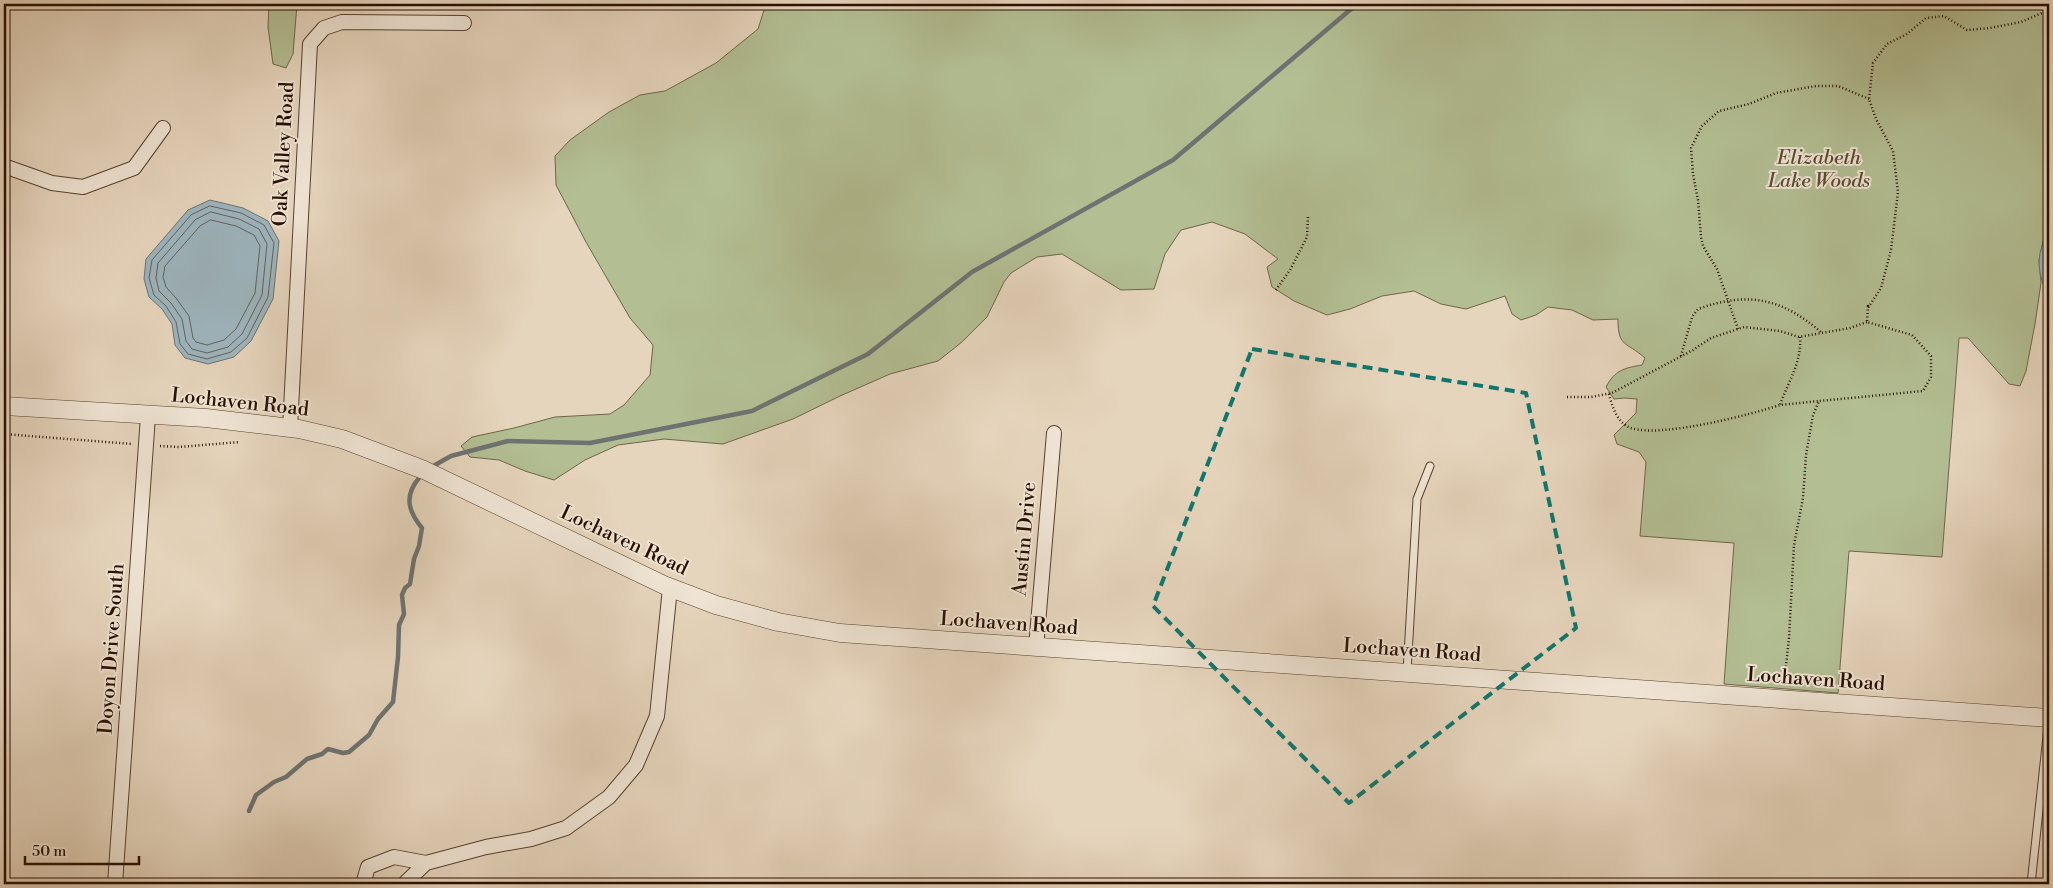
<svg xmlns="http://www.w3.org/2000/svg" width="2053" height="888" font-family="'Libre Bodoni',serif">
	<style>
		.green { fill: #b3be93; stroke: #6e664a }
		.water { fill: #9db5be; stroke: #6e7372 }
		.lines { fill: none; stroke-linecap: round; stroke-linejoin: round }
		.shore { stroke: #62625f; stroke-width: 1 }
		.stream { stroke: #6e7372; stroke-width: 4.5 }
		.service-casing { stroke: #58402f; stroke-width: 9 }
		.minor-casing { stroke: #58402f; stroke-width: 16 }
		.tertiary-casing { stroke: #58402f; stroke-width: 19 }
		.path { stroke: #280f00; stroke-width: 2.5; stroke-dasharray: 1 2.5; stroke-linecap: butt }
		.service { stroke: #efe4d4; stroke-width: 7 }
		.minor { stroke: #efe4d4; stroke-width: 14 }
		.tertiary { stroke: #efe4d4; stroke-width: 18 }
		.marked { fill: none; stroke: #0f766e; stroke-width: 4; stroke-dasharray: 10 6; stroke-linejoin: round }
		.labels { text-anchor: middle; dominant-baseline: central; stroke-width: 4; stroke-linejoin: round; paint-order: stroke }
		.street-label { font-size: 20px; fill: #280f00; stroke: #efe4d4 }
		.park-label { font-size: 20px; font-style: italic; fill: #594c33; stroke: #efe4d4 }
	</style>
	<rect width="100%" height="100%" fill="#e6d5bd"/>
	<filter id="stains"><feTurbulence type="fractalNoise" baseFrequency=".004" numOctaves="4"/><feColorMatrix values="0 0 0 0 .2 0 0 0 0 .09 0 0 0 0 .02 0 0 0 .5 -.17"/></filter>
	<radialGradient id="worn" r=".72"><stop offset=".6" stop-color="#630" stop-opacity="0"/><stop offset="1" stop-color="#630" stop-opacity=".3"/></radialGradient>
	<!-- green -->
	<g class="green">
		<polygon points="269,4 297,4 293,54 286,68 273,64 268,27"/>
		<path d="M766,4H2049V234L2043,241L2039,260L2041,283L2035,324L2026,371L2020,386L2009,384L1968,338H1959L1942,557L1849,551L1838,693L1724,684L1734,543L1640,536L1646,462L1639,452L1617,444L1614,435L1636,413L1637,399L1625,398L1614,399L1606,387C1615,370 1624,368 1642,365L1645,358C1626,341 1618,348 1618,319L1593,320L1572,310L1548,307L1536,315L1521,320L1512,314L1505,296L1466,309L1441,304L1414,291L1382,296L1350,309L1327,315L1294,301L1272,287L1267,267L1278,259L1245,234L1212,222L1181,230L1165,254L1154,289L1121,290L1062,254L1037,257L1011,273L1004,282L987,317L962,342L938,361L890,374L840,396L793,419L723,444L664,439L618,445L585,460L554,480L525,471L499,460L470,457L461,446L472,437L514,428L555,417L610,414L624,405L650,375L653,345L630,318L586,242L556,185L555,156L570,140L609,112L640,95L665,91L716,63L758,29Z"/>
	</g>
	<!-- water -->
	<g class="water">
		<polygon points="210,200 243,208 268,221 279,241 273,299 251,341 234,357 208,364 185,358 175,345 172,324 162,309 149,297 144,279 146,259 188,210"/>
		<path d="M2049,234V296C2038,278 2034,252 2049,234Z"/>
	</g>
	<g class="lines">
		<!-- shore -->
		<g class="shore">
			<polygon points="210,206 241,213 264,225 274,243 268,297 247,338 231,352 207,359 188,354 180,344 176,322 166,306 154,295 149,278 152,260 191,215"/>
			<polygon points="211,212 239,219 259,229 267,244 262,295 242,334 228,347 207,353 192,349 186,341 182,319 171,303 159,291 156,278 158,263 195,220"/>
			<polygon points="211,220 236,226 254,235 260,246 255,293 236,329 224,340 207,345 196,342 193,338 189,316 176,298 166,287 163,277 165,266 200,226"/>
		</g>
		<!-- stream -->
		<g class="stream">
			<polyline points="435,465 451,456 508,441 590,443 752,411 868,354 972,272 1173,160 1357,4"/>
			<path d="M249,811L256,795L274,782L286,777L307,759L322,754L328,749L343,753L349,752L369,735L378,719L393,702L398,657L399,625L404,614L402,595L405,588L410,584L414,559L419,546L422,528C408,511 404,496 419,478"/>
		</g>
		<!-- service casing -->
		<g class="service-casing">
			<g id="service">
				<polyline points="1407,672 1417,499 1430,466"/>
				<polyline points="2031,884 2049,718"/>
			</g>
		</g>
		<!-- minor casing -->
		<g class="minor-casing">
			<g id="minor">
				<polyline points="4,166 52,183 83,187 134,168 163,128"/>
				<polyline points="290,428 310,44 324,28 342,22 464,23"/>
				<polyline points="1036,648 1054,433"/>
				<polyline points="115,884 148,416"/>
				<polyline points="363,884 368,867 394,857 426,863"/>
				<polyline points="404,884 426,863 486,847 531,839 566,828 609,797 636,765 657,716 670,588"/>
			</g>
		</g>
		<!-- tertiary casing -->
		<g class="tertiary-casing">
			<polyline id="tertiary" points="4,406 206,418 299,429 342,439 424,470 666,586 716,605 778,622 840,633 2049,718"/>
		</g>
		<!-- path -->
		<g class="path">
			<polyline points="1276,290 1290,270 1307,237 1308,217"/>
			<polyline points="1738,329 1717,269 1703,246 1701,237 1698,200 1693,174 1691,148 1702,126 1719,111 1749,104 1776,93 1816,86 1838,86 1869,99"/>
			<path d="M1800,337C1802,362 1788,382 1780,405L1819,401"/>
			<path d="M1681,356L1692,317L1698,309C1748,291 1782,298 1822,333"/>
			<path d="M1609,394C1612,406 1617,423 1631,428C1661,438 1749,415 1780,405"/>
			<polyline points="1567,397 1591,397 1612,393 1693,350 1711,338 1744,327 1780,331 1799,337 1850,328 1867,322"/>
			<polyline points="4,434 132,444"/>
			<polyline points="160,446 179,447 240,442"/>
			<polyline points="1784,684 1789,638 1794,545 1803,498 1806,455 1813,415 1819,401 1923,391 1931,377 1931,356 1912,335 1867,322 1868,306 1868,308 1881,288 1891,250 1898,192 1893,151 1876,119 1869,99 1873,63 1887,44 1907,34 1926,18 1944,16 1967,30 1990,28 2021,22 2049,10"/>
		</g>
		<!-- service -->
		<use href="#service" class="service"/>
		<!-- minor -->
		<use href="#minor" class="minor"/>
		<!-- tertiary -->
		<use href="#tertiary" class="tertiary"/>
	</g>
	<!-- marked area -->
	<path class="marked" d="M1252,349L1526,393L1576,628L1349,803L1153,606Z"/>
	<g class="labels">
		<!-- street labels -->
		<g class="street-label">
			<text transform="translate(284 154) rotate(-87)">Oak Valley Road</text>
			<text transform="translate(240 403) rotate(6)">Lochaven Road</text>
			<text transform="translate(1025 539) rotate(-85)">Austin Drive</text>
			<text transform="translate(624 541) rotate(25)">Lochaven Road</text>
			<text transform="translate(1009 624) rotate(4)">Lochaven Road</text>
			<text transform="translate(112 649) rotate(-86)">Doyon Drive South</text>
			<text transform="translate(1412 651) rotate(4)">Lochaven Road</text>
			<text transform="translate(1816 680) rotate(4)">Lochaven Road</text>
		</g>
		<!-- park labels -->
		<g class="park-label">
			<text x="1819" y="158">Elizabeth<tspan x="1819" dy="23">Lake Woods</tspan></text>
		</g>
	</g>
	<!-- margin -->
	<rect width="2053" height="888" fill="none" stroke="#e6d5bd" stroke-width="20"/>
	<rect x="5" y="5" width="2043" height="878" fill="none" stroke="#280f00" stroke-width="2.5"/>
	<rect x="10" y="10" width="2033" height="868" fill="none" stroke="#280f00"/>
	<!-- scale -->
	<path d="M25 856v8h114v-8" fill="none" stroke="#280f00" stroke-width="2.5"/>
	<text x="32" y="856" font-size="15" fill="#280f00" stroke="#efe4d4" stroke-width="4" paint-order="stroke">50 m</text>
	<rect width="100%" height="100%" filter="url(#stains)"/>
	<rect width="100%" height="100%" fill="url(#worn)"/>
</svg>
